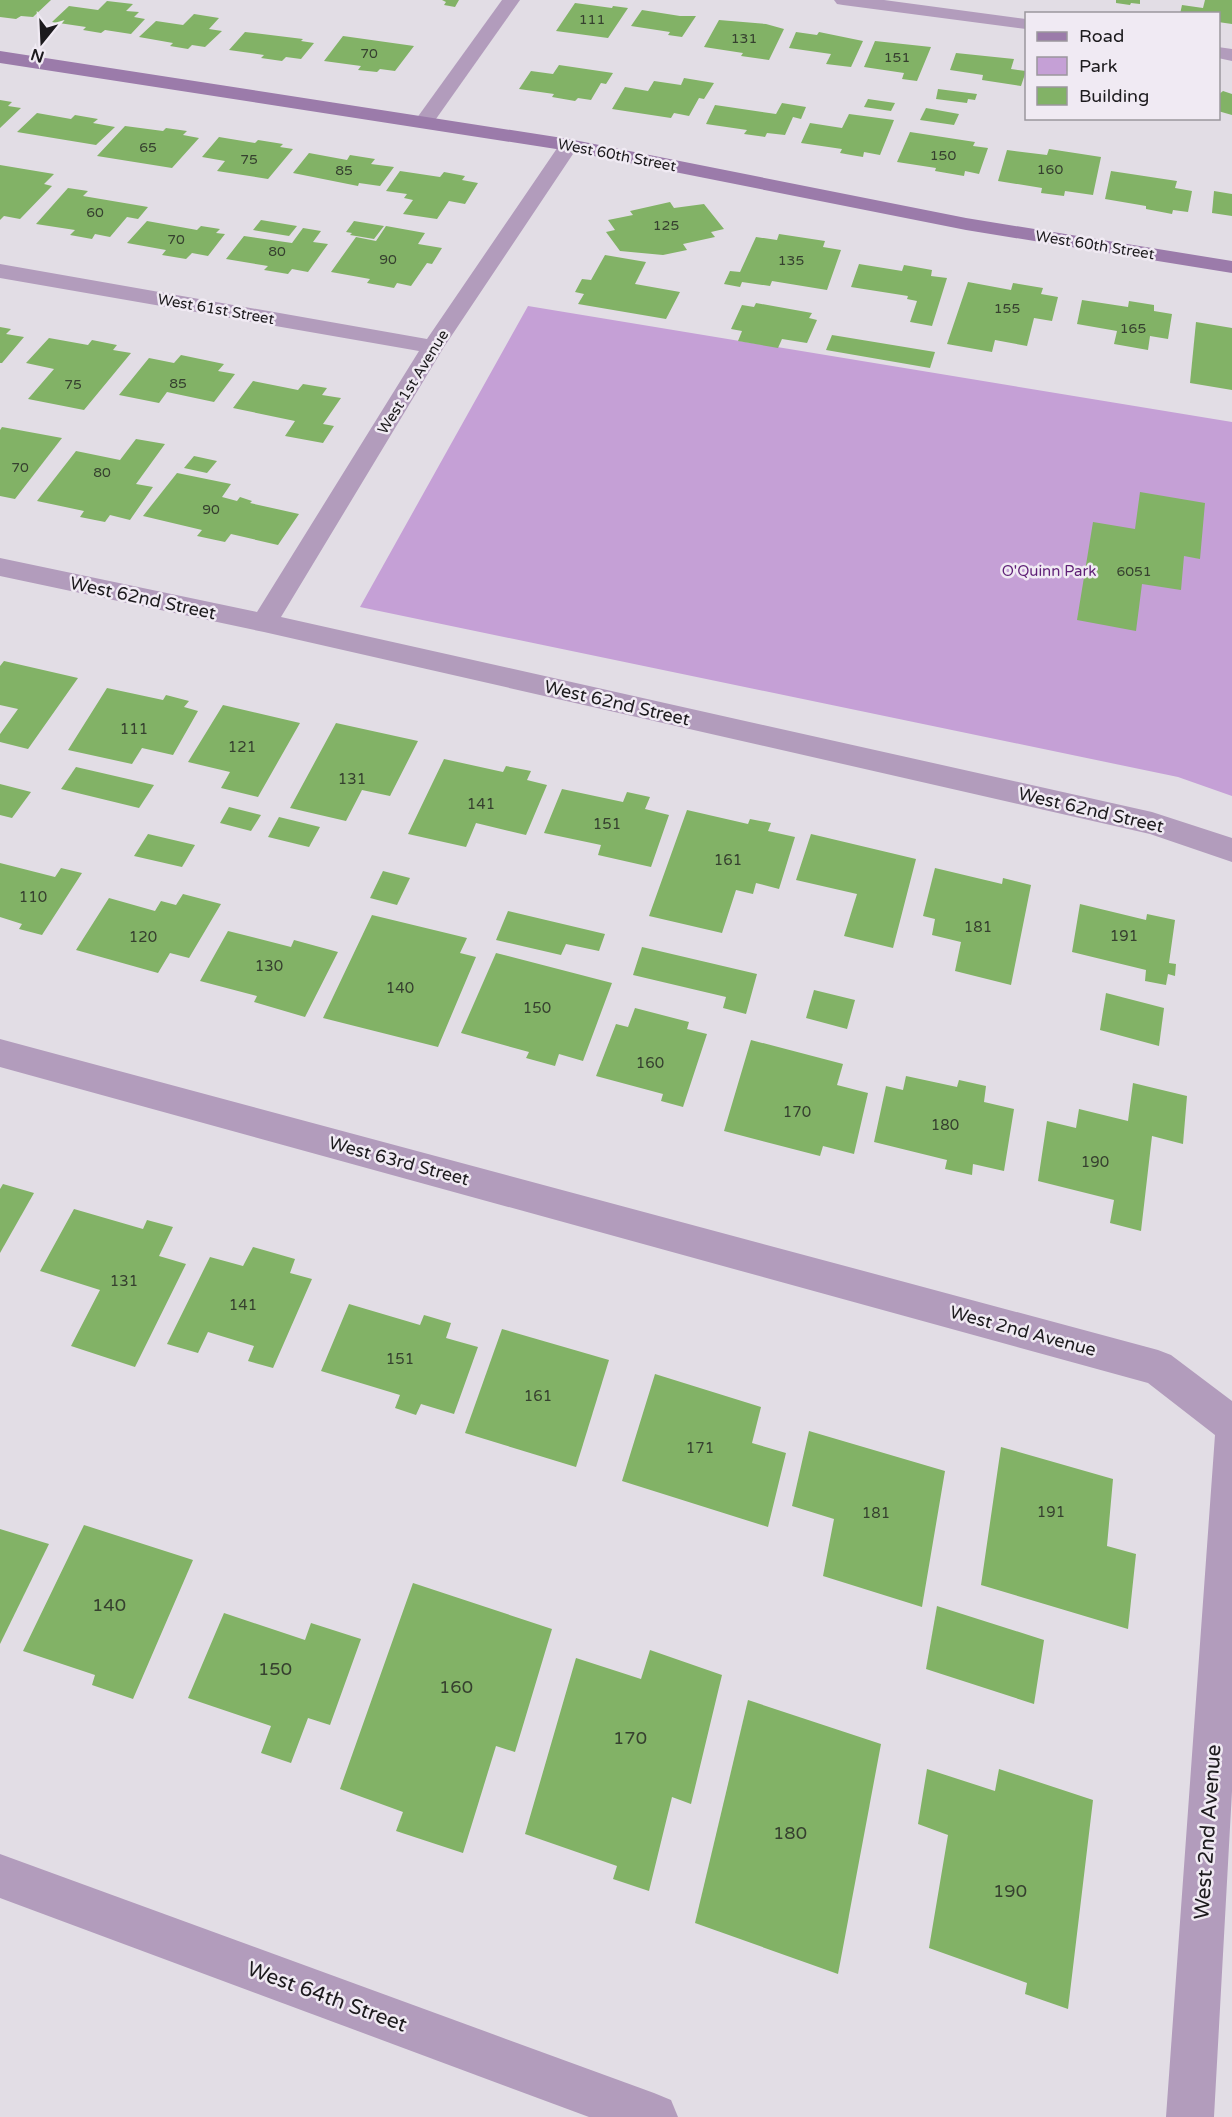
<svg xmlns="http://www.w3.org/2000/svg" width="1232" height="2117" font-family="'Varela Round',sans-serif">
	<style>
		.green { fill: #c5a0d6 }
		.building { fill: #82b266 }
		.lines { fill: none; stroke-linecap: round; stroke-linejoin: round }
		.street { fill: #b29cbc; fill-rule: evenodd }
		.secondary { fill: #9b7baa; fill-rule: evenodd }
		.labels { text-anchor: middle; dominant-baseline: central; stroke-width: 5; stroke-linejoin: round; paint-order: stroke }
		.far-number-label { font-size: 14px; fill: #36402f }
		.far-street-label { font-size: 15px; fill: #1c1a1d; stroke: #f0eaf3 }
		.far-park-label { font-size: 15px; fill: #5e1f76; stroke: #f0eaf3 }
		.number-label { font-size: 15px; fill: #36402f }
		.street-label { font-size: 18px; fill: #1c1a1d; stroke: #f0eaf3 }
		.near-number-label { font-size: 18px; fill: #36402f }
		.near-street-label { font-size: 21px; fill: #1c1a1d; stroke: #f0eaf3 }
	</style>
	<rect width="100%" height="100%" fill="#e2dde5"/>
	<!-- green -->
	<polygon class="green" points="528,306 1232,422 1232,796 1178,777 360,607"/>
	<!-- building -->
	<g class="building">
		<polygon points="0,0 51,0 33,17 21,16 16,19 0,17"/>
		<polygon points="442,0 459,0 455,7 444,5 446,2"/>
		<polygon points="1116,0 1140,0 1140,4 1131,3 1130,5 1116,3"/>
		<polygon points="1205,0 1232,0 1232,24 1218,22 1218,14 1180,14 1182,5 1203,8"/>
		<polygon points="107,1 133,4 126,11 139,12 134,17 145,19 131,34 105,30 101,33 83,30 86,27 52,22 69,6 98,10"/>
		<polygon points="575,3 612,8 613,6 628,8 608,38 556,31"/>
		<polygon points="642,10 680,16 696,16 682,37 668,35 670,32 631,26"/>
		<polygon points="194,14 219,18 209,29 222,31 205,47 192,45 188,49 170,46 173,43 139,37 156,21 183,25"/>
		<polygon points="719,20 766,24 784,29 769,60 741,56 743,53 704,47"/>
		<polygon points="245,32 303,39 301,41 314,43 301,59 286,57 282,61 261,58 264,55 229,50"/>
		<polygon points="796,32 817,35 819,32 863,41 851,67 826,64 831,54 789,48"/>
		<polygon points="343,36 414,46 395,71 380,69 377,72 358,70 361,66 324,61"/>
		<polygon points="875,41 931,47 917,81 902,79 904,73 864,67"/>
		<polygon points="956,53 1014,59 1011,69 1026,71 1021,86 982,80 983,75 950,70"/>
		<polygon points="559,65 613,73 606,84 601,83 591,100 578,98 575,101 552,97 554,94 519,89 531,71 553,74"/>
		<polygon points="684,78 714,83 704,99 699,98 689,116 674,113 671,118 612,109 625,87 648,91 654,81 681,85"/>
		<polygon points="938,89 977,94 975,100 968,99 967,103 936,99"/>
		<polygon points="1223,91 1232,94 1232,115 1218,111 1218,95"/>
		<polygon points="868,99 895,103 891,111 864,107"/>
		<polygon points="0,100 12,102 8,106 21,108 0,128"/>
		<polygon points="782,103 806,107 801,119 793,117 785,135 767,133 765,137 744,134 747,130 706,124 715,105 776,114"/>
		<polygon points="926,108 959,114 954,125 920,120"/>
		<polygon points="37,113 71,119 75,115 98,119 93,123 115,127 96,145 17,132"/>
		<polygon points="849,114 894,120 880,155 864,152 863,157 851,155 840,153 842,149 801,143 810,123 842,128"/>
		<polygon points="125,126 163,131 166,128 187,131 183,135 199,138 172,168 97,156"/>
		<polygon points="910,132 975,142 973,146 988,148 979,174 965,171 964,176 935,171 936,168 897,162"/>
		<polygon points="219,137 255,143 258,140 283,144 280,147 293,149 268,179 217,171 225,161 202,157"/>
		<polygon points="1049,149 1101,157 1093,195 1065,191 1064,196 1041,193 1042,188 998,181 1007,150 1047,155"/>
		<polygon points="309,153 347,160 350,155 375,159 371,164 394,167 380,186 359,183 358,186 293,173"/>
		<polygon points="0,165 54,174 44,184 52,186 20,219 4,216 0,220"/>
		<polygon points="400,171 440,177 444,172 465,176 462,180 478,183 465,204 449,201 437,219 403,214 413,200 404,198 407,194 386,191"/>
		<polygon points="1111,171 1177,181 1175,188 1192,191 1188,212 1173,210 1172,214 1146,209 1146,206 1105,199"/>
		<polygon points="68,188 88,191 83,196 148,207 138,219 127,217 110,237 95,234 92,239 70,235 75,230 36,224"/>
		<polygon points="1214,191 1232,194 1232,216 1212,213"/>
		<polygon points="670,202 674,208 704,204 724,229 711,232 715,237 683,244 687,250 663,255 620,251 606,232 615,230 608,220 633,215 630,211"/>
		<polygon points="261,220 297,226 289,236 253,230"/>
		<polygon points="147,221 197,230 201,226 220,229 216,233 225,234 208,256 192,253 186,259 162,255 166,250 127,243"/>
		<polygon points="354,221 384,226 374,239 350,235 352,233 346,232"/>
		<polygon points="386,226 425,233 418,244 442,248 432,264 427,263 411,286 397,283 394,288 367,283 370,279 331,272 356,237 376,241"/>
		<polygon points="303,228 321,231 313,242 328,244 308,272 292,269 288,274 264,270 268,266 226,259 244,236 292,243"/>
		<polygon points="779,234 825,241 823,247 841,250 827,290 772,281 770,286 742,282 740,287 724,284 730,271 740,272 756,237 777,240"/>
		<polygon points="605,255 646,262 635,284 680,292 666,319 578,304 584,294 575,292 582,279 591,280"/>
		<polygon points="859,264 902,271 904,265 932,270 931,276 947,278 932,326 910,322 917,301 907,299 908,296 851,287"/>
		<polygon points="968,282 1011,290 1013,283 1043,288 1041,294 1058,297 1052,321 1034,318 1027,346 995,340 992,352 947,344"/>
		<polygon points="1082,300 1128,307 1129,301 1154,305 1154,311 1172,314 1168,339 1150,336 1148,350 1114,344 1117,331 1077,324"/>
		<polygon points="756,303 812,313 809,318 817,320 807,343 782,339 778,348 738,341 742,331 731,329 742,305 754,307"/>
		<polygon points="1196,322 1232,328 1232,390 1190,383"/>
		<polygon points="0,327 11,329 6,334 24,337 2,363 0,363"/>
		<polygon points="832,335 935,352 930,368 826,350"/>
		<polygon points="49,338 88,345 92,340 117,345 113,350 131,353 84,410 28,399 54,369 26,363"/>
		<polygon points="181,355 224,364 218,371 235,374 214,402 167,392 159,403 119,395 149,358 174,363"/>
		<polygon points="253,381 298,390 303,384 327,388 322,395 341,398 323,424 334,426 323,443 285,436 295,421 233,408"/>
		<polygon points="2,427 62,438 15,499 0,496 0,430"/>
		<polygon points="136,439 165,444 136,484 153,487 130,520 110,515 105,522 80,517 84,511 37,501 76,451 120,460"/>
		<polygon points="194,456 217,461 207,473 184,468"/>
		<polygon points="177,473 231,484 222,497 237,501 240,497 252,501 250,503 299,514 278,545 231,534 225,542 197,536 202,530 143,516"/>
		<polygon points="1140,492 1205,503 1200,559 1184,556 1181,590 1142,584 1136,631 1077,620 1093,522 1135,529"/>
		<polygon points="4,661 78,678 28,749 0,742 0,734 18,709 0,705 0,666"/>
		<polygon points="107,688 163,700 166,695 189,701 184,707 198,711 173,755 142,748 132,764 68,750"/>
		<polygon points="223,705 300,723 258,797 221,788 230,772 188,762"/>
		<polygon points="336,723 418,741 390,796 362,790 346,821 290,808"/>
		<polygon points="444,759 503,772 506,766 531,771 527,780 547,785 526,835 476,823 466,847 408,834"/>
		<polygon points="76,767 154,785 139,808 61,789"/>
		<polygon points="0,784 31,792 12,818 0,815"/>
		<polygon points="562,789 623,802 627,792 650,797 645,809 669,815 651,867 598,855 601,845 544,833"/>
		<polygon points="229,807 261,815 251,831 220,823"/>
		<polygon points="687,810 748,824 750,819 771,823 768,831 795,837 779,889 756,883 753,894 736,890 722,933 649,916"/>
		<polygon points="279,817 320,827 309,847 268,837"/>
		<polygon points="148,834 195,845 182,867 134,856"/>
		<polygon points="811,834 916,859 893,948 844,936 857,894 796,880"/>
		<polygon points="0,863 55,877 61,868 82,873 42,935 19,929 22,924 0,917"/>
		<polygon points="935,868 1002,884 1003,878 1031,885 1011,985 955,971 961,942 932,935 935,919 923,916"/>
		<polygon points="383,871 410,878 397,905 370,898"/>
		<polygon points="183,894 221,904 189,958 170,953 158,973 76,950 109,898 155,911 161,901 176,905"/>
		<polygon points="1080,904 1146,920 1147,914 1175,920 1169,963 1176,964 1175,976 1168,974 1166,985 1145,981 1146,970 1072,952"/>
		<polygon points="508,911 605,934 599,951 566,944 561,955 496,940"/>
		<polygon points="372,915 467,938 460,953 476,957 438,1047 323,1018"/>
		<polygon points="228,931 291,947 294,940 338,952 305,1017 254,1002 257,996 200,981"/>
		<polygon points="642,947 757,974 746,1014 723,1008 726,997 633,975"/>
		<polygon points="496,953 612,983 583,1061 559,1054 555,1066 526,1058 529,1052 461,1033"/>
		<polygon points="814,990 855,1000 847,1029 806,1018"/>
		<polygon points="1106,993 1164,1008 1159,1046 1100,1030"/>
		<polygon points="635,1008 689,1022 687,1029 707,1034 683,1107 661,1101 663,1094 596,1076 616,1024 628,1027"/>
		<polygon points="751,1040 843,1064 837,1085 868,1093 854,1154 823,1146 820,1156 724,1131"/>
		<polygon points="906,1076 957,1087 959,1080 986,1086 984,1102 1014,1109 1004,1171 973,1164 972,1175 945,1169 947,1160 874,1142 886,1086 903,1090"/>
		<polygon points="1133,1083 1187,1096 1183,1144 1152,1136 1141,1231 1110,1223 1114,1200 1038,1181 1047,1121 1076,1128 1079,1109 1128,1121"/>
		<polygon points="3,1184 34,1193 0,1253 0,1189"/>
		<polygon points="74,1209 143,1229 147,1220 173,1227 159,1256 186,1264 135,1367 71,1346 100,1290 40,1271"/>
		<polygon points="253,1247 295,1259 290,1273 312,1279 273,1368 248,1361 254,1346 208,1332 198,1353 167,1344 210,1257 243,1266"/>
		<polygon points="349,1304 420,1325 424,1315 451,1323 446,1338 478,1347 454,1414 421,1404 416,1415 395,1408 400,1395 321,1371"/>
		<polygon points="502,1329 609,1360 576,1467 465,1433"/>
		<polygon points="655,1374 761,1407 752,1443 786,1453 768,1527 622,1481"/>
		<polygon points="809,1431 945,1471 922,1607 823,1576 834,1519 792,1506"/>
		<polygon points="1001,1447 1113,1479 1107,1546 1136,1554 1128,1629 981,1585"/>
		<polygon points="84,1525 193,1560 133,1699 92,1685 95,1675 23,1651"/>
		<polygon points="0,1529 49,1544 0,1644"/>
		<polygon points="413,1583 552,1629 515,1752 496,1746 463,1853 396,1831 403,1812 340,1789"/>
		<polygon points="937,1606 1044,1640 1034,1704 926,1669"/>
		<polygon points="224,1613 305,1640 311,1623 361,1639 330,1725 308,1718 291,1763 261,1753 271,1726 188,1698"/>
		<polygon points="650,1650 722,1675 691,1804 672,1797 649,1891 613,1879 617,1866 525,1834 576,1658 641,1679"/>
		<polygon points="748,1700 881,1744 838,1974 695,1923"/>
		<polygon points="927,1769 995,1791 999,1769 1093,1800 1068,2009 1025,1994 1027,1983 929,1948 948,1835 918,1824"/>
	</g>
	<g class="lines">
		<!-- street -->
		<g class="street">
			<polygon points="502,0 520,0 431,126 417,126 414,122"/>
			<polygon points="834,0 884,0 1026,19 1026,29 843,5 837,4"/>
			<polygon points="1218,47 1232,49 1232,61 1218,58"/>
			<polygon points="569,139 576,141 579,145 444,347 281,617 1152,812 1232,838 1232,862 1150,834 264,632 0,576 0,558 257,612 419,351 0,278 0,264 427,339 562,141"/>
			<polygon points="0,1039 1158,1350 1171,1355 1232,1401 1232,1791 1214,2117 1166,2117 1215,1435 1148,1383 0,1067"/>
			<polygon points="0,1854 654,2093 671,2100 678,2117 589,2117 0,1898"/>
		</g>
		<!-- secondary -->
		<polygon class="secondary" points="0,51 569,139 966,218 1232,261 1232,273 966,230 569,151 0,63"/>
	</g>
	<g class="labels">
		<!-- far-number labels -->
		<g class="far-number-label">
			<text x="592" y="19">111</text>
			<text x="744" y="38">131</text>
			<text x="369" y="53">70</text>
			<text x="897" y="57">151</text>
			<text x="148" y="147">65</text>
			<text x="943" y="155">150</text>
			<text x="249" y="159">75</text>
			<text x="1050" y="169">160</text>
			<text x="344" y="170">85</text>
			<text x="95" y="212">60</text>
			<text x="666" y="225">125</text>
			<text x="176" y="239">70</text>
			<text x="277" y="251">80</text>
			<text x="388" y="259">90</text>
			<text x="791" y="260">135</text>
			<text x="1007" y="308">155</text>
			<text x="1133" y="328">165</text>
			<text x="178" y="383">85</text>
			<text x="73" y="384">75</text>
			<text x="20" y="467">70</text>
			<text x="102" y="472">80</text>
			<text x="211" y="509">90</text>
			<text x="1134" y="571">6051</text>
		</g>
		<!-- far-street labels -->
		<g class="far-street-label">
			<text transform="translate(617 155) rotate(11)">West 60th Street</text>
			<text transform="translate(1095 245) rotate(9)">West 60th Street</text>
			<text transform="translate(216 309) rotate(10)">West 61st Street</text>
			<text transform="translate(413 382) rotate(-58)">West 1st Avenue</text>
		</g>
		<!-- far-park labels -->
		<g class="far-park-label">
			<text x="1049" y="571">O'Quinn Park</text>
		</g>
		<!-- number labels -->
		<g class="number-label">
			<text x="134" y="729">111</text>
			<text x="242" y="747">121</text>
			<text x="352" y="779">131</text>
			<text x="481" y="804">141</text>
			<text x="607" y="824">151</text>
			<text x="728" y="860">161</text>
			<text x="33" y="897">110</text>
			<text x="978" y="927">181</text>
			<text x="1124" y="936">191</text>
			<text x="143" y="937">120</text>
			<text x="269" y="966">130</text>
			<text x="400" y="988">140</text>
			<text x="537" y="1008">150</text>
			<text x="650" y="1063">160</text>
			<text x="797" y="1112">170</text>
			<text x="945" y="1125">180</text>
			<text x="1095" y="1162">190</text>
			<text x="124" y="1281">131</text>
			<text x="243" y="1305">141</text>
			<text x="400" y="1359">151</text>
			<text x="538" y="1396">161</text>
			<text x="700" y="1448">171</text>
			<text x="1051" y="1512">191</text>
			<text x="876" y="1513">181</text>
		</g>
		<!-- street labels -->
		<g class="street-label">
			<text transform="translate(143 598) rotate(12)">West 62nd Street</text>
			<text transform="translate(617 703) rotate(13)">West 62nd Street</text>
			<text transform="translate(1091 810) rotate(13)">West 62nd Street</text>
			<text transform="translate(399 1161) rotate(15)">West 63rd Street</text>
			<text transform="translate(1023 1331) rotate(15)">West 2nd Avenue</text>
		</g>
		<!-- near-number labels -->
		<g class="near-number-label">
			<text x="109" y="1605">140</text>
			<text x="275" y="1669">150</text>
			<text x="456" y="1687">160</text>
			<text x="630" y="1738">170</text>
			<text x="790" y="1833">180</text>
			<text x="1010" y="1891">190</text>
		</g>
		<!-- near-street labels -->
		<g class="near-street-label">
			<text transform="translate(1208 1832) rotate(-86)">West 2nd Avenue</text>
			<text transform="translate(327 1997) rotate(20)">West 64th Street</text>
		</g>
	</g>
	<!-- legend -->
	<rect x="1025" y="12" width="195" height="108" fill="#f0eaf3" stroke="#9b979d" stroke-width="1.5"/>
	<rect x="1037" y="32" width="30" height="9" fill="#9b7baa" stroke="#9b979d" stroke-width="1.5"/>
	<text x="1079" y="42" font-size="18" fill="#1c1a1d">Road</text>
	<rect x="1037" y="57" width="30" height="18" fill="#c5a0d6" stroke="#9b979d" stroke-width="1.5"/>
	<text x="1079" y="72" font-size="18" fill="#1c1a1d">Park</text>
	<rect x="1037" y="87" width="30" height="18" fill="#82b266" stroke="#9b979d" stroke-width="1.5"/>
	<text x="1079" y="102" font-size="18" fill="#1c1a1d">Building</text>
	<!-- north arrow -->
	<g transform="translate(42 42) rotate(198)" stroke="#f0eaf3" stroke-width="4.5" paint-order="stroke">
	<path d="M0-4.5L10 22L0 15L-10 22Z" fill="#1c1a1d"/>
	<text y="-9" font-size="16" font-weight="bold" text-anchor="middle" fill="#1c1a1d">N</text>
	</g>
</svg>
